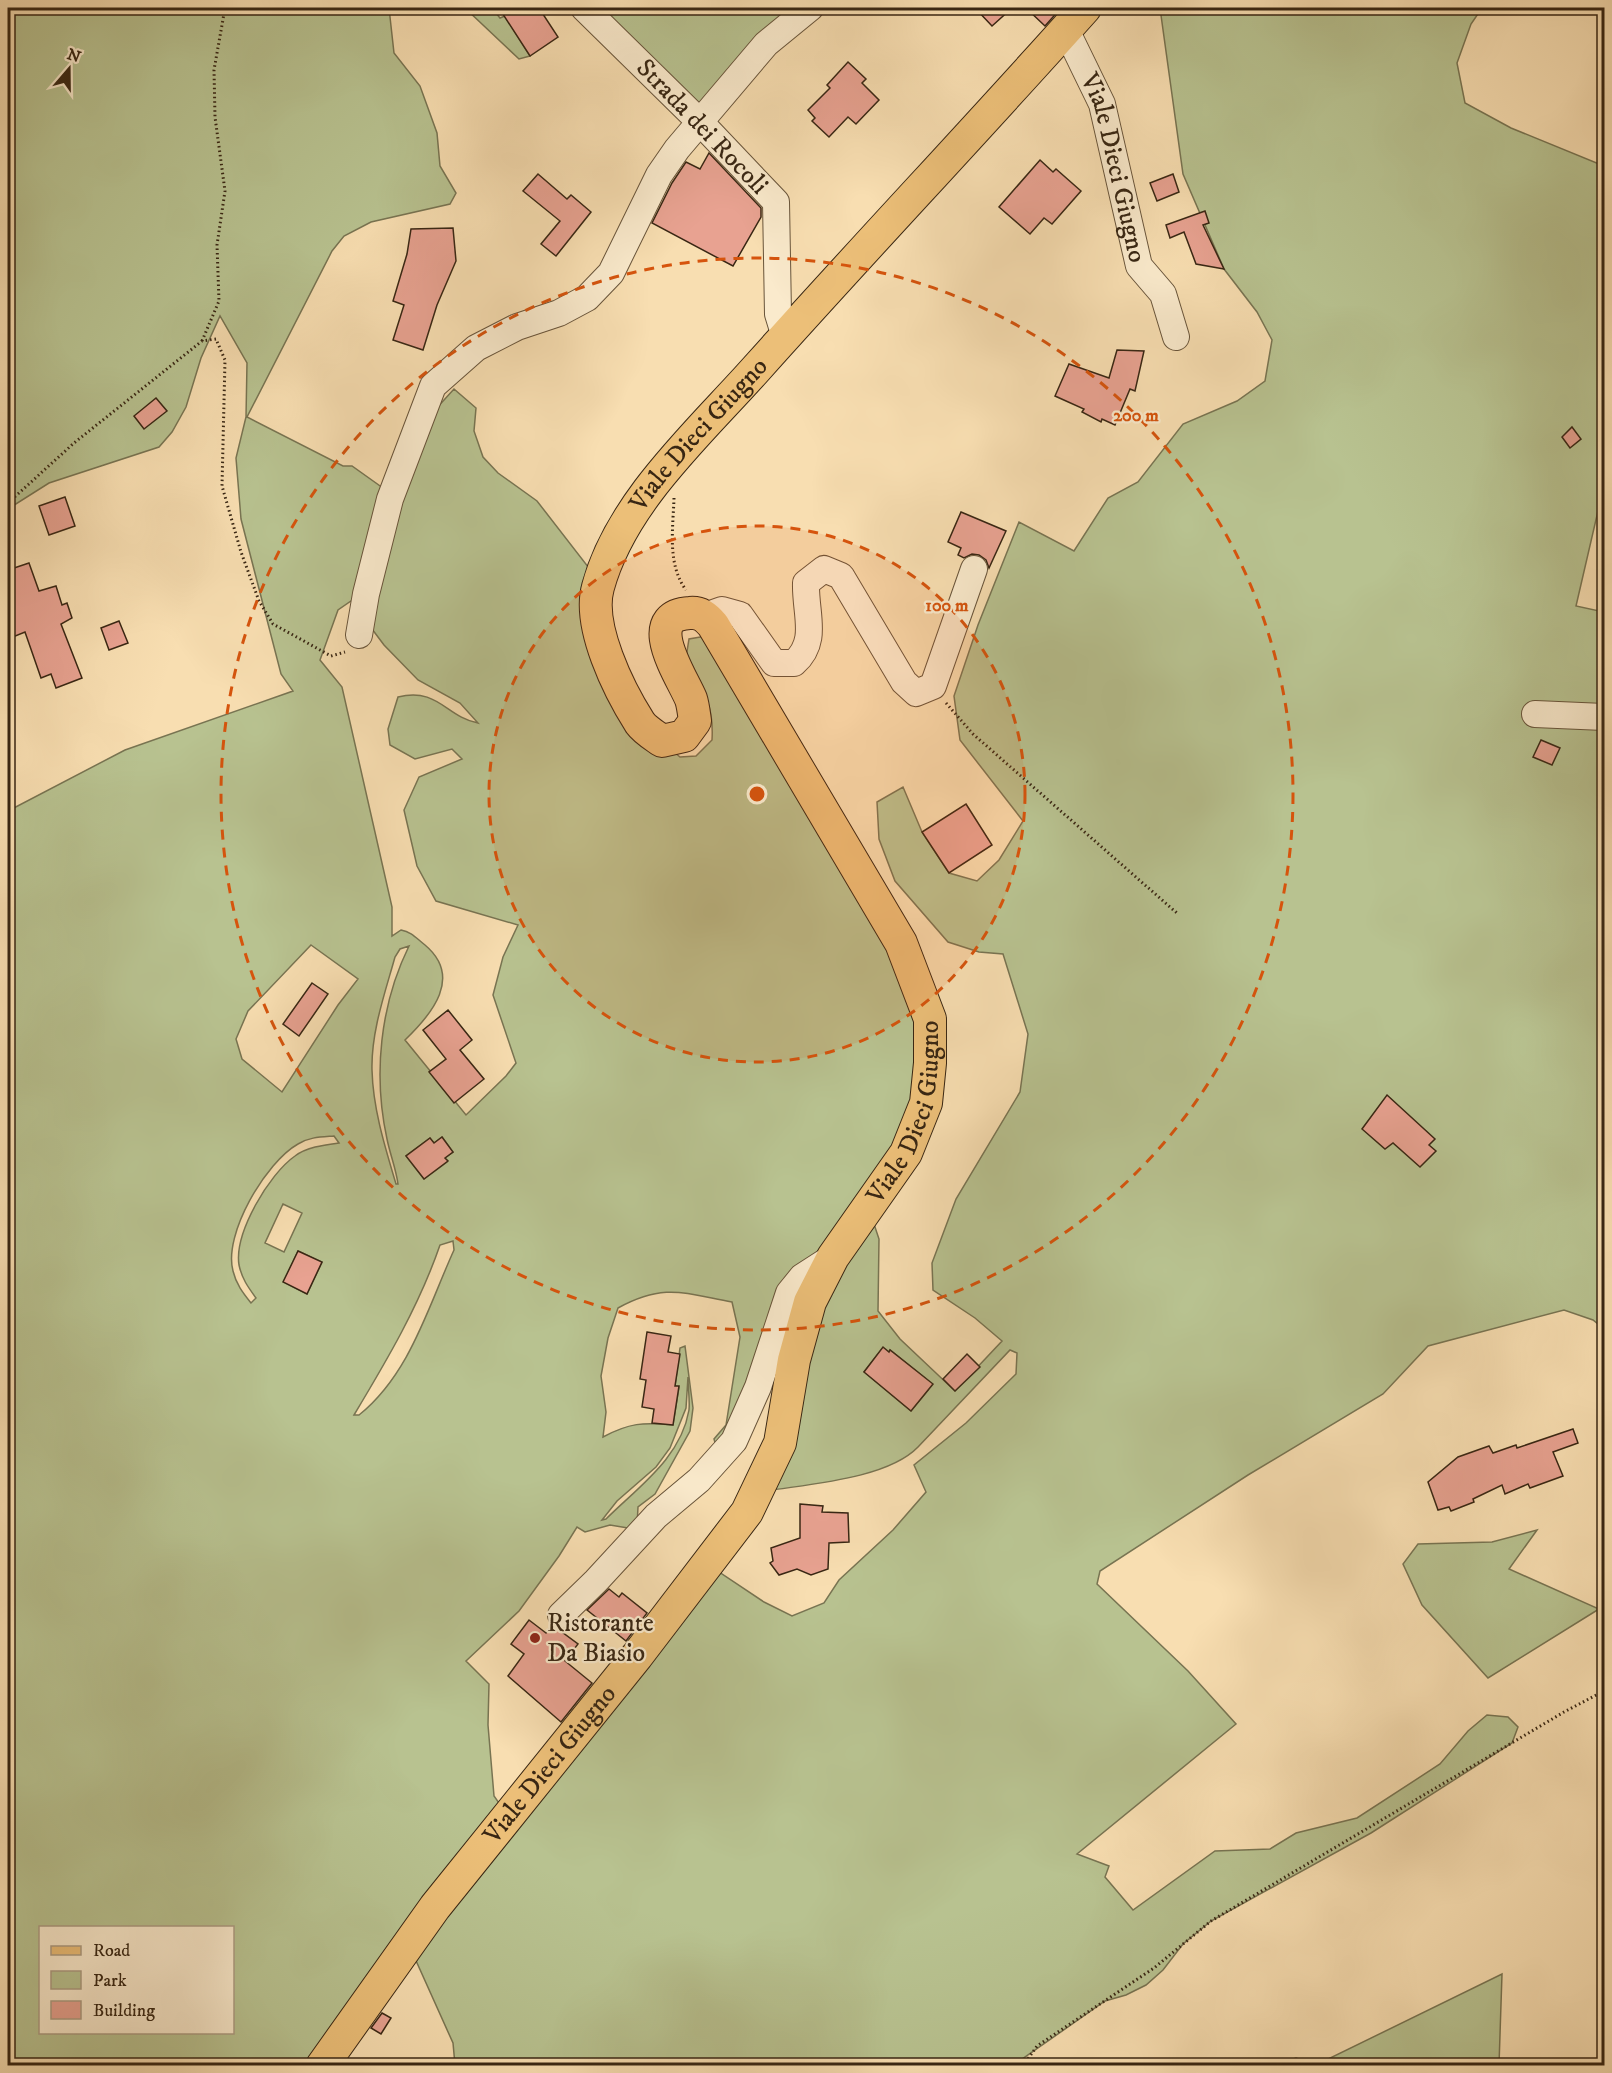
<svg xmlns="http://www.w3.org/2000/svg" width="1612" height="2073" font-family="'IM FELL DW Pica',serif">
	<style>
		.green { fill: #b8c290; stroke: #787452; stroke-width: 1.5; fill-rule: evenodd }
		.building { fill: #e8a291; stroke: #382613; stroke-width: 1.5 }
		.lines { fill: none; stroke-linecap: round; stroke-linejoin: round }
		.minor-casing { stroke: #68543a; stroke-width: 28 }
		.major-casing { stroke: #382613; stroke-width: 34 }
		.path { stroke: #382613; stroke-width: 3; stroke-dasharray: 1.5 3; stroke-linecap: butt }
		.minor { stroke: #faeacc; stroke-width: 26 }
		.major { stroke: #ecbf78; stroke-width: 32 }
		.ring { fill: none; stroke: #d6540d; stroke-width: 3; stroke-dasharray: 10 8 }
		.poi-dot { fill: #8f2418; stroke: #faeacc; stroke-width: 2 }
		.labels { text-anchor: middle; dominant-baseline: central; stroke-width: 4.5; stroke-linejoin: round; paint-order: stroke }
		.street-label { font-size: 26px; fill: #382613; stroke: #faeacc }
		.poi-label { font-size: 26px; fill: #382613; stroke: #faeacc; text-anchor: start }
		.centre { fill: #d6540d; stroke: #faeacc; stroke-width: 3 }
		.ring-label { font-size: 18px; text-anchor: middle; font-weight: bold; fill: #d6540d; stroke: #faeacc; stroke-width: 4.5; stroke-linejoin: round; paint-order: stroke }
	</style>
	<rect width="100%" height="100%" fill="#f8deb1"/>
	<filter id="stains"><feTurbulence type="fractalNoise" baseFrequency=".00333" numOctaves="4"/><feColorMatrix values="0 0 0 0 .2 0 0 0 0 .09 0 0 0 0 .02 0 0 0 .5 -.17"/></filter>
	<radialGradient id="worn" r=".72"><stop offset=".6" stop-color="#630" stop-opacity="0"/><stop offset="1" stop-color="#630" stop-opacity=".3"/></radialGradient>
	<!-- green -->
	<g class="green">
		<path d="M8,8H389L394,53L420,86L437,133L440,166L456,193L450,204L371,222L344,236L332,251L247,417L343,466H352L383,488L434,411L454,389L476,408L474,431L483,457L498,473L537,501L589,568L642,725L680,757L696,756L712,740C714,706 705,691 685,664L689,639L706,636L930,1019L926,1103L719,1457L714,1439L726,1425L740,1337L732,1302C683,1293 664,1283 618,1308L608,1338L601,1376L606,1412L603,1437C629,1423 643,1422 673,1425L679,1387L675,1386L680,1348L685,1346L693,1408L690,1431L655,1494L638,1507L637,1526L628,1528L610,1525L585,1532L577,1527L559,1556L519,1611L466,1661L489,1684L488,1725L494,1796L513,1823L716,1570L764,1602L792,1616L824,1603L839,1580L893,1530L926,1492L914,1465L966,1423L1016,1374L1017,1353L1010,1350L918,1447C887,1479 808,1484 766,1491L804,1330L872,1218L879,1239L878,1311L900,1339L955,1391L1002,1341L975,1318L933,1290L932,1263L956,1199L1020,1092L1028,1034L1003,954L979,952L948,942L895,881L879,839L877,802L903,787L922,832L949,873L977,881L999,860L1023,821L960,740L954,696L978,625L1019,522L1074,551L1108,498L1138,482L1183,424L1237,401L1265,381L1272,340L1257,312L1224,269L1183,174L1160,8H1482L1471,24L1457,63L1465,103L1511,128L1604,166V485L1576,606L1604,612V1329L1593,1320L1564,1310L1428,1346L1383,1394L1248,1475L1100,1571L1097,1584L1188,1671L1236,1724L1077,1854L1109,1866L1105,1877L1133,1910L1215,1851L1270,1849L1296,1833L1357,1818L1440,1764L1468,1731L1487,1715L1508,1717L1518,1727L1512,1743L1371,1833L1211,1921L1183,1944L1163,1970L1146,1985L1126,1995L1105,2001L1018,2062V2065H455L453,2043L404,1934L310,2065H8V811L125,750L293,691L281,674L241,519L236,458L246,417L247,363L220,316L201,358L186,407L172,432L159,447L49,483L8,509ZM351,601L384,645L418,680L460,703L478,723C446,717 438,687 398,697L388,729L390,745L415,759L452,749L462,759L419,777L404,810L417,866L436,901L518,925L503,957L493,995L516,1063L506,1076L466,1115L405,1040C432,1014 463,977 425,945C416,938 412,932 401,930L392,936V907L342,687L320,660L338,610ZM311,945L358,979L338,1005L282,1092L242,1059L236,1039L248,1011ZM409,946C380,1005 373,1075 387,1139C390,1154 396,1169 398,1184H396C385,1147 373,1109 372,1070C371,1032 385,993 395,957L400,949ZM334,1136L339,1143C324,1145 307,1147 295,1156C269,1174 234,1233 239,1265C242,1279 248,1287 256,1298L251,1303C243,1293 236,1284 233,1271C223,1234 266,1162 298,1144C309,1137 321,1137 334,1136ZM442,1137L453,1152L445,1158L447,1162L424,1179L406,1156L430,1138L434,1143ZM283,1204L302,1213L284,1252L265,1243ZM453,1241L454,1250C428,1307 410,1374 359,1415H354C387,1360 419,1306 440,1245ZM298,1251L322,1262L307,1294L284,1282ZM883,1348L889,1352L890,1350L925,1378L928,1390L911,1411L864,1372ZM688,1377C688,1388 690,1400 689,1410C681,1458 638,1487 606,1519L602,1520L617,1501L656,1467L670,1448L686,1408ZM40,1928H232V2032H40Z"/>
		<polygon points="465,8 492,8 500,18 505,16 530,56 519,59"/>
		<polygon points="584,8 812,8 700,122"/>
		<polygon points="1537,1530 1509,1569 1599,1609 1488,1678 1422,1605 1403,1564 1418,1544 1492,1542"/>
		<polygon points="1502,1974 1499,2065 1275,2065 1296,2058 1316,2065"/>
	</g>
	<!-- building -->
	<g class="building">
		<polygon points="499,8 539,8 558,37 530,56"/>
		<polygon points="975,8 1012,8 992,26"/>
		<polygon points="1026,8 1061,8 1045,26"/>
		<polygon points="848,62 866,79 862,83 879,100 856,124 848,117 829,137 812,121 815,118 808,110 830,88 827,85"/>
		<polygon points="709,153 761,208 761,217 733,266 652,223 672,183 686,162 700,169"/>
		<polygon points="1040,160 1053,172 1056,169 1081,191 1052,224 1044,218 1030,234 999,207"/>
		<polygon points="538,174 567,199 571,195 591,212 556,256 541,244 560,221 523,191"/>
		<polygon points="1173,174 1179,192 1157,201 1150,183"/>
		<polygon points="1205,211 1209,223 1203,225 1224,269 1196,264 1184,232 1170,238 1166,225"/>
		<polygon points="453,228 456,261 437,305 423,350 393,340 404,305 393,301 407,254 411,229"/>
		<polygon points="1117,350 1144,351 1135,391 1130,389 1115,425 1102,419 1101,422 1082,412 1084,409 1055,396 1069,364 1109,378"/>
		<polygon points="156,398 167,411 144,429 134,416"/>
		<polygon points="1572,427 1581,439 1570,448 1562,437"/>
		<polygon points="65,497 75,526 49,535 39,506"/>
		<polygon points="961,512 1006,531 989,568 986,560 979,555 972,554 964,558 958,555 961,548 948,542"/>
		<polygon points="29,563 39,591 56,586 62,605 67,603 72,618 61,624 82,678 56,688 51,674 41,678 25,632 8,639 8,570"/>
		<polygon points="119,621 128,643 109,650 101,628"/>
		<polygon points="1541,740 1560,748 1552,765 1533,757"/>
		<polygon points="966,804 992,845 949,873 922,832"/>
		<polygon points="312,983 328,994 299,1036 283,1024"/>
		<polygon points="448,1010 472,1040 460,1050 484,1079 454,1103 429,1072 446,1059 423,1030"/>
		<polygon points="1387,1095 1435,1139 1429,1145 1436,1151 1420,1167 1393,1143 1385,1149 1362,1129"/>
		<polygon points="442,1137 453,1152 445,1158 448,1161 424,1179 406,1156 430,1138 434,1143"/>
		<polygon points="298,1251 322,1262 307,1294 283,1282"/>
		<polygon points="647,1332 671,1336 668,1352 680,1354 675,1386 679,1386 673,1425 652,1423 654,1409 642,1407 646,1380 640,1379"/>
		<polygon points="883,1347 889,1352 890,1350 933,1384 911,1411 864,1372"/>
		<polygon points="967,1354 980,1367 955,1391 943,1379"/>
		<polygon points="1573,1429 1578,1443 1553,1452 1563,1476 1530,1488 1528,1484 1505,1494 1502,1485 1473,1499 1474,1502 1451,1511 1449,1507 1438,1510 1428,1482 1458,1457 1489,1446 1493,1453 1516,1445 1517,1448"/>
		<polygon points="800,1504 823,1506 822,1512 848,1513 849,1542 829,1543 828,1569 811,1575 797,1569 779,1575 770,1563 773,1561 771,1548 800,1538"/>
		<polygon points="609,1589 619,1597 622,1593 647,1613 626,1641 587,1610"/>
		<polygon points="529,1620 546,1633 551,1626 559,1630 578,1644 565,1661 592,1683 561,1722 508,1676 524,1654 511,1644"/>
		<polygon points="382,2013 391,2018 381,2034 371,2028"/>
	</g>
	<g class="lines">
		<!-- minor casing -->
		<g class="minor-casing">
			<g id="minor">
				<polyline points="584,8 700,122 776,202 778,314 785,337"/>
				<path id="s1" d="M1066,30L1102,104L1139,266L1163,294L1176,337"/>
				<path d="M705,616L722,610L740,615L774,663H794C819,641 805,614 806,583L824,569L841,576L904,682L916,693L933,686L974,569"/>
				<polyline points="359,635 366,594 390,499 433,386 476,348 517,327 559,313 587,298 611,273 659,175 677,149 766,44 810,8"/>
				<polyline points="1535,714 1604,717"/>
				<polyline points="561,1615 596,1581 656,1516 699,1480 734,1441 758,1387 789,1293 802,1277 833,1257"/>
			</g>
		</g>
		<!-- major casing -->
		<g class="major-casing">
			<g id="major">
				<path id="s2" d="M322,2066L435,1907L637,1656L747,1512L780,1443L794,1360L810,1302L833,1257L906,1153L926,1103L930,1063V1019L901,943L713,625C706,617 700,612 690,613C639,615 682,677 691,699C693,705 694,714 695,721L684,736L662,741C655,736 645,730 640,723C619,690 587,626 598,587C621,502 699,433 756,369C865,247 977,129 1085,8"/>
			</g>
		</g>
		<!-- path -->
		<g class="path">
			<polyline points="202,341 219,301 217,245 225,191 215,117 214,70 225,8"/>
			<path d="M674,498C673,530 667,564 686,590"/>
			<polyline points="8,503 74,443 202,341 216,339 225,360 222,486 241,552 259,601 273,624 331,656 345,652"/>
			<polyline points="946,703 973,734 1178,914"/>
			<polyline points="1023,2066 1037,2046 1154,1968 1211,1921 1564,1712 1604,1691"/>
		</g>
		<!-- minor -->
		<use href="#minor" class="minor"/>
		<!-- major -->
		<use href="#major" class="major"/>
	</g>
	<!-- distance rings -->
	<circle cx="757" cy="794" r="268" fill="#d6540d" fill-opacity=".12"/>
	<g class="ring">
		<circle cx="757" cy="794" r="268"/>
		<circle cx="757" cy="794" r="536"/>
	</g>
	<!-- markers -->
	<circle class="poi-dot" cx="535" cy="1638" r="6"/>
	<g class="labels">
		<!-- street labels -->
		<g class="street-label">
			<text transform="translate(702 127) rotate(46)">Strada dei Rocoli</text>
			<text stroke="none"><textPath href="#s1" startOffset="147">Viale Dieci Giugno</textPath></text>
			<text stroke="none"><textPath href="#s2" startOffset="2242">Viale Dieci Giugno</textPath></text>
			<text stroke="none"><textPath href="#s2" startOffset="1136">Viale Dieci Giugno</textPath></text>
			<text stroke="none"><textPath href="#s2" startOffset="378">Viale Dieci Giugno</textPath></text>
		</g>
		<!-- poi labels -->
		<g class="poi-label">
			<text x="547" y="1623">Ristorante<tspan x="547" dy="30">Da Biasio</tspan></text>
		</g>
	</g>
	<circle cx="757" cy="794" r="9" class="centre"/>
	<g class="ring-label">
		<text x="1136" y="421">200 m</text>
		<text x="947" y="611">100 m</text>
	</g>
	<!-- margin -->
	<rect width="1612" height="2073" fill="none" stroke="#f8deb1" stroke-width="30"/>
	<rect x="9" y="9" width="1594" height="2055" fill="none" stroke="#382613" stroke-width="3"/>
	<rect x="15" y="15" width="1582" height="2043" fill="none" stroke="#382613" stroke-width="1.5"/>
	<!-- legend -->
	<rect x="39" y="1926" width="195" height="108" fill="#faeacc" stroke="#ac9c82" stroke-width="1.5"/>
	<rect x="51" y="1946" width="30" height="9" fill="#ecbf78" stroke="#ac9c82" stroke-width="1.5"/>
	<text x="93" y="1956" font-size="18" fill="#382613">Road</text>
	<rect x="51" y="1971" width="30" height="18" fill="#b8c290" stroke="#ac9c82" stroke-width="1.5"/>
	<text x="93" y="1986" font-size="18" fill="#382613">Park</text>
	<rect x="51" y="2001" width="30" height="18" fill="#e8a291" stroke="#ac9c82" stroke-width="1.5"/>
	<text x="93" y="2016" font-size="18" fill="#382613">Building</text>
	<!-- north arrow -->
	<g transform="translate(69 69) rotate(20)" stroke="#faeacc" stroke-width="4.5" paint-order="stroke">
	<path d="M0-4.5L10 22L0 15L-10 22Z" fill="#382613"/>
	<text y="-9" font-size="16" font-weight="bold" text-anchor="middle" fill="#382613">N</text>
	</g>
	<rect width="100%" height="100%" filter="url(#stains)"/>
	<rect width="100%" height="100%" fill="url(#worn)"/>
</svg>
